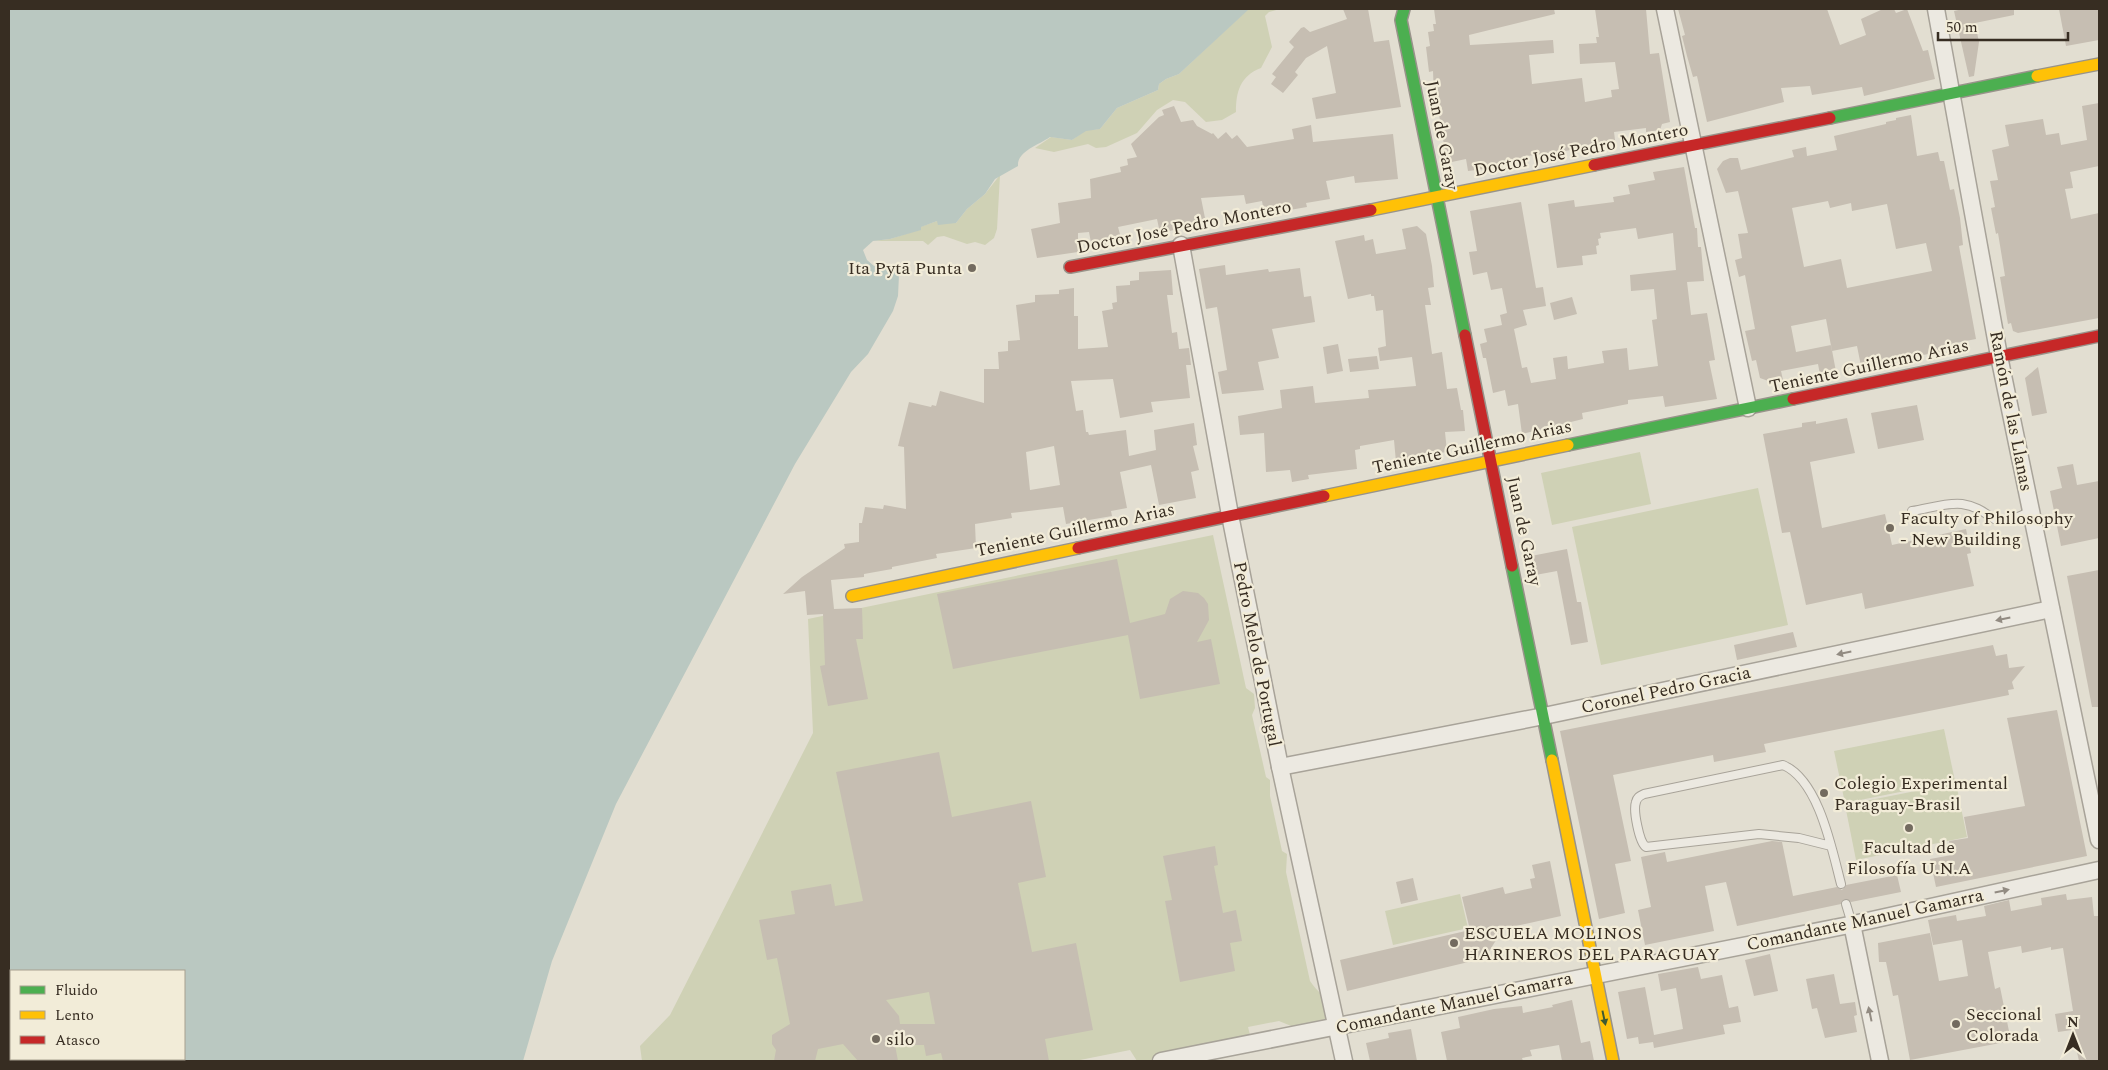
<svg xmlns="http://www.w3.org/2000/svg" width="2108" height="1070" font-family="Spectral,serif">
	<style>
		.green { fill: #cfd1b5 }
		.water { fill: #bac8c1; fill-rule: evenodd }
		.building { fill: #c6beb2; fill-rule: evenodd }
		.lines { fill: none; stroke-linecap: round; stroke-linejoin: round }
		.lane-casing { stroke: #a8a399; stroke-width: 10 }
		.street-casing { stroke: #a8a399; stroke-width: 19 }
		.fast-casing { stroke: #98938a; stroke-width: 14 }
		.slow-casing { stroke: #98938a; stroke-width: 14 }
		.jam-casing { stroke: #98938a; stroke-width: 14 }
		.lane { stroke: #ece9e1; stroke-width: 8 }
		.street { stroke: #ece9e1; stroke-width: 16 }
		.fast { stroke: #4caf50; stroke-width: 11 }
		.slow { stroke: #ffc107; stroke-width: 11 }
		.jam { stroke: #c62828; stroke-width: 11 }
		.oneway { fill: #928b82 }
		.oneway2 { fill: #3e5a32 }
		.poi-dot { fill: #736b5f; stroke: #f2ecd8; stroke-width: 2 }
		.labels { text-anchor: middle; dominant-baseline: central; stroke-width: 4.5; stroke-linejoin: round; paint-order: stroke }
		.street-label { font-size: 18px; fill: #372d22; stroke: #f2ecd8 }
		.poi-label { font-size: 18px; fill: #372d22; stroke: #f2ecd8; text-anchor: start }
	</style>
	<rect width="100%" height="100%" fill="#e2ded1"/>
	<!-- green -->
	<g class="green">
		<path d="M1248,9H1280L1269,12L1265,16L1272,47L1261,68C1240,76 1236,92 1236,112L1222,120L1206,122L1185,102L1173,100L1157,110L1137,133L1106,147L1096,148L1088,144L1054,152L1035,148L1051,137L1072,140L1086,130L1100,129L1117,108L1158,90L1159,84L1166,79L1179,74Z"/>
		<polygon points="1000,175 997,229 994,238 985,245 975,242 967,244 944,236 937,237 928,245 923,241 873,241 890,239 921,229 920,227 937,221 956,223 967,209 985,194"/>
		<polygon points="1640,452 1651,504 1552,525 1541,473"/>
		<polygon points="1758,488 1788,625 1601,665 1572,527"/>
		<path d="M1213,535L1246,688L1254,694L1255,708L1252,715L1266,777L1270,780V796L1282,851L1287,854L1286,872L1310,981C1317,992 1326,996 1332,1008L1327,1021L1301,1030L1279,1021L1248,1027L1250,1035L1147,1061H1137L1130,1050L1075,1061H642L640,1046L670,1015L813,733L808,619Z"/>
		<polygon points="1944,729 1955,781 1845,803 1834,751"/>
		<polygon points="1956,783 1967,837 1856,860 1845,805"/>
		<polygon points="1460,894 1468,928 1393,945 1385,911"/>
	</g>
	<!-- water -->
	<path class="water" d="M9,9H1248V10L1179,74L1166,79L1159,84L1158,90L1117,108L1100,129L1086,131L1072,140L1050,137C1039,145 1017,151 1018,166L995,179L985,194L967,209L956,223L938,225L937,221L921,227V230L890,239L873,241L863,250L867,260L874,266L888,264L889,269L899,275L898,296L893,311L868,354L851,372L795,464L616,804L552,961L523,1061H9ZM11,971H184V1059H11Z"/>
	<!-- building -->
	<g class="building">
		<polygon points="1343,9 1368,9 1374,42 1389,40 1401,107 1316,119 1312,98 1336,93 1327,46 1306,58 1295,72 1298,75 1283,93 1271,84 1276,77 1272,74 1294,47 1289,42 1301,28 1304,27 1310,32 1347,19"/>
		<polygon points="1434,9 1554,9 1555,14 1469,35 1470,45 1553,40 1554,53 1529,55 1532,84 1582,78 1585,102 1612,97 1611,90 1619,89 1615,62 1580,64 1579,44 1597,43 1596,37 1599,37 1595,9 1646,9 1650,54 1659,53 1670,122 1662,124 1660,130 1646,132 1646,128 1614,132 1615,140 1576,147 1577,149 1565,151 1527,156 1527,161 1484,166 1484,169 1468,171 1466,159 1447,163 1436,96 1434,96 1433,71 1429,72 1426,47 1430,46 1428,32 1434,31 1433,24 1436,24"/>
		<polygon points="1678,9 1827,9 1840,45 1866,35 1861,19 1883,9 1894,9 1896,13 1907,9 1923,51 1928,50 1935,79 1864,96 1862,87 1812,95 1810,86 1781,88 1784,102 1707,122 1697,76 1693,77 1687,56 1682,36 1685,35"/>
		<polygon points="1963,9 2014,9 2014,15 1975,23 1979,42 1974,76 1969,77 1954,11"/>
		<polygon points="2059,9 2099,9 2099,40 2066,46"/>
		<polygon points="2099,103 2099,166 2070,172 2073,188 2065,189 2071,219 2099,213 2099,318 2018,333 2013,331 2011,323 2008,324 2000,277 2005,276 1998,233 1996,234 1991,208 1995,207 1990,181 1998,180 1992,150 2009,146 2005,125 2043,119 2046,135 2059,133 2061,145 2087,140 2082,106"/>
		<polygon points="1174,106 1181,122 1193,120 1197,126 1212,134 1213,133 1218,139 1226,132 1232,139 1237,135 1247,147 1294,139 1292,129 1311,125 1313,142 1393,134 1398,179 1355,183 1354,176 1326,181 1330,199 1306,203 1307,207 1278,212 1277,210 1264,212 1262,201 1246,204 1244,195 1201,198 1206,223 1160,233 1157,219 1118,227 1122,242 1092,248 1089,232 1078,233 1078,252 1037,258 1031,229 1060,223 1058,203 1091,198 1090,179 1121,172 1120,167 1128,165 1127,159 1137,157 1131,144 1159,117 1164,115 1162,110"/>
		<path d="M1911,115L1917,156L1938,152L1940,161H1944L1950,190L1954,189L1960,218L1963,245L1959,246L1976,339L1950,344L1951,350L1861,366L1857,346L1832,351L1826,319L1791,326L1796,352L1831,345L1837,377L1821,380L1818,364L1781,371L1783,380L1771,382L1760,378L1756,360L1752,361L1745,331L1755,329L1745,275L1739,277L1735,260L1742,258L1738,234L1748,233L1738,191L1726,193L1717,169L1723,161L1730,158H1738L1741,170L1794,157L1792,150L1806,147L1807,156L1837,150L1834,136L1886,124V122L1896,120V118ZM1828,201L1830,208L1851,203L1852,211L1887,204L1896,249L1926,243L1932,271L1847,288L1841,259L1804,267L1792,208Z"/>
		<polygon points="1684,167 1695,228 1697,228 1698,247 1701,247 1704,281 1687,282 1691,315 1707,313 1715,360 1709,361 1717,399 1665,407 1663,396 1628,400 1628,404 1582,413 1583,419 1522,434 1518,404 1508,406 1505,390 1493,393 1486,358 1483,358 1480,344 1487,342 1484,329 1502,325 1500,315 1507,313 1502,288 1491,290 1487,272 1473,275 1469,252 1477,251 1470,211 1521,202 1536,288 1543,287 1546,306 1523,310 1527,325 1514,329 1522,368 1527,367 1531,383 1556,379 1553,358 1567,356 1568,369 1604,363 1602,351 1627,348 1629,370 1658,366 1652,320 1657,319 1654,289 1631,291 1630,275 1676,270 1673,233 1638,239 1636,228 1600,233 1601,238 1598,239 1599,245 1596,246 1597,254 1582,256 1583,265 1557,268 1548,204 1574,200 1575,207 1614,202 1613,197 1630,194 1628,185 1655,180 1653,172"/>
		<polygon points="1417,226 1426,234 1432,266 1434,287 1428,288 1431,305 1425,305 1432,354 1442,352 1447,389 1457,388 1461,410 1463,410 1465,431 1445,432 1447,452 1417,456 1418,460 1396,462 1394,440 1360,446 1360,449 1355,450 1357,469 1308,475 1309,479 1292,482 1290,470 1266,472 1264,433 1240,435 1238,416 1282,408 1280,390 1313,386 1315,403 1369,398 1368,390 1416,386 1412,357 1380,361 1378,348 1386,346 1383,310 1376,311 1374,296 1371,296 1371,294 1348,299 1335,241 1364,235 1365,241 1373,239 1376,254 1406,249 1402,229"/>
		<polygon points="1225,265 1226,275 1268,269 1269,272 1300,268 1304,297 1311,296 1315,322 1272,329 1279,358 1258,362 1264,390 1222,394 1218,372 1227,370 1217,307 1206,309 1199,269"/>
		<path d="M1171,270L1173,295H1167L1172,333L1177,332L1179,349L1189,348L1191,365H1186L1190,398L1151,402L1153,412L1120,418L1113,379L1071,381L1076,411L1083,410L1086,432H1088L1089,435L1126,430L1129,456L1156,450L1154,430L1194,423L1197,445L1193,446L1199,470L1191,472L1196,498L1159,505L1151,465L1120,472L1127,508L1111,511L1112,516L1066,524L1063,507L1011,513L1012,518L975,524L976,548L936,554L937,558L892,567V569L864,574V577L831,580L834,609L862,608L863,639H856L868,699L828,706L820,666L825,665L823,614L807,615L805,591L783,594L802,577L845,548L844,544L859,542V523H862L865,507L883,509L884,505L906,509L904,447L898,446L909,402L931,407L932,405L936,406L940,391L984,403V369H999L998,352L1008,351V341L1020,340L1016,305L1035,302V295L1059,294V290L1074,288V316H1078V349L1108,347L1102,311L1113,309L1112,303L1117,302L1116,286L1130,285V281L1139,280V272ZM1054,446L1060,485L1030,490L1026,452Z"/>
		<polygon points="1572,297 1577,314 1554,320 1550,303"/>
		<polygon points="1338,344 1343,371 1327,374 1323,347"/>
		<polygon points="1377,356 1379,369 1350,372 1348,359"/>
		<polygon points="2038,367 2047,413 2032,416 2025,378"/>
		<polygon points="1917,405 1924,440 1878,449 1871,413"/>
		<polygon points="1847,418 1855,453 1810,462 1822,528 1885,514 1892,545 1966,529 1971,553 1967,554 1974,586 1865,609 1862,593 1806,605 1790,532 1782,533 1763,434 1802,427 1802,423 1816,421 1816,424"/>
		<polygon points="2073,464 2077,485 2099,481 2099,538 2061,546 2050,491 2062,488 2057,467"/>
		<polygon points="1567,549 1577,602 1581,602 1588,642 1571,645 1557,571 1530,576 1526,557"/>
		<polygon points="1117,559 1130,623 1165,614 1170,599 1183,591 1198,593 1204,598 1208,604 1209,620 1197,642 1211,639 1220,684 1140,699 1128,635 953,669 937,594"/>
		<polygon points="2099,570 2099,707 2092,707 2067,576"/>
		<polygon points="1793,632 1797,647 1737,660 1734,645"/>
		<polygon points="1993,645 1996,656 2007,654 2009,668 2025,666 2012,682 2014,689 2008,690 2009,695 1764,744 1766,752 1714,762 1713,755 1613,775 1631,861 1615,864 1625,913 1599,919 1560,731"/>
		<polygon points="2057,710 2087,856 1936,887 1930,859 1952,855 1949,841 1968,838 1964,817 2025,806 2007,718"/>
		<path d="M939,752L952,817L1031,801L1046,877L1018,883L1032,952L1076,943L1093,1030L1045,1039L1049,1061H943L941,1053L926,1056L924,1045H895L898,1061H858L843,1044L818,1049L815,1061H774L776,1050L772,1044V1035L790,1024L777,958L767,960L759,920L795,914L791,891L831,884L835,906L863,901L836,772ZM929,992L935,1024H900L899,1016L886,1000Z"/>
		<polygon points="1772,841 1782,842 1793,896 1837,887 1842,890 1846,885 1897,875 1901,892 1851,902 1845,899 1841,904 1737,926 1726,882 1705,886 1714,931 1645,945 1638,910 1651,907 1641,857 1665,852 1667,862"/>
		<polygon points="1215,846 1218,865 1214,866 1223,913 1236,910 1242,941 1230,943 1235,971 1180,982 1165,901 1172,900 1163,856"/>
		<polygon points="1550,861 1561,916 1503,929 1488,953 1480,955 1481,959 1347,991 1340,960 1470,930 1462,897 1503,887 1505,894 1532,888 1530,879 1535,878 1532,865"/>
		<polygon points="1413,878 1418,900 1401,904 1396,882"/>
		<polygon points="2066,894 2067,900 2092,897 2094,916 2099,916 2099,1061 2079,1061 2072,1030 2058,1032 2055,1014 2073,1011 2063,948 2051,950 2051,947 2022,953 2021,946 1988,952 1995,989 2000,987 2011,1041 1910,1060 1898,995 1893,996 1886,962 1879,962 1878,943 1930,933 1939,981 1968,976 1962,940 1933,945 1928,920 1956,915 1957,921 1986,916 1984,906 2009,900 2011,911 2042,905 2041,898"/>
		<polygon points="1770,954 1778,991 1754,996 1745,960"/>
		<polygon points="1698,967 1701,979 1722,975 1729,1008 1738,1006 1741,1022 1723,1025 1725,1034 1654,1048 1653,1042 1639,1044 1638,1037 1627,1039 1618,992 1645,987 1654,1035 1683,1029 1676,988 1661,991 1658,974"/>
		<polygon points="1834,974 1840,1004 1855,1002 1857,1015 1854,1016 1857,1032 1825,1038 1817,1008 1812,1009 1806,979"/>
		<polygon points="1572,1000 1581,1043 1590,1041 1594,1061 1562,1061 1559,1045 1530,1050 1532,1056 1522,1058 1523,1061 1447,1061 1441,1032 1460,1028 1458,1017 1494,1009 1522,1006 1523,1013 1553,1007 1552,1005"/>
		<polygon points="1411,1029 1417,1061 1370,1061 1366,1043 1389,1038 1388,1033"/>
	</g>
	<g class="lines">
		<!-- lane casing -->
		<g class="lane-casing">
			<g id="lane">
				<path d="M1912,511C1927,509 1947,502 1962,504C1998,510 1986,534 2031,511"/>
				<path d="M1831,846L1799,838L1759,834L1646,847C1639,842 1633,810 1636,802C1637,797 1640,796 1644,794L1783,765C1819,780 1832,850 1841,884"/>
				<polyline points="1846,904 1852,924"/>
			</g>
		</g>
		<!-- street casing -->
		<g class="street-casing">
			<g id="street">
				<polyline points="1665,9 1748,408"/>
				<polyline points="1936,9 1999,356 2099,840"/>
				<polyline points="1181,245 1230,515 1280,767 1344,1061"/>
				<polyline points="1280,767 1544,716 2051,609"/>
				<polyline points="1852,924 1880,1061"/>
				<polyline points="1161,1061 1849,925 2099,870"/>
			</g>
		</g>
		<!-- fast casing -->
		<g class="fast-casing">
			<g id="fast">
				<polyline points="1404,9 1401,20 1465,335"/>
				<polyline points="1830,118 2037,76"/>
				<polyline points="1568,445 1793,399"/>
				<polyline points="1512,566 1552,760"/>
			</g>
		</g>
		<!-- slow casing -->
		<g class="slow-casing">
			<g id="slow">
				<polyline points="2037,76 2099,64"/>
				<polyline points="1371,210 1594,165"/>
				<polyline points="1324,496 1568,445"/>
				<polyline points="852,596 1078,548"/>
				<polyline points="1552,760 1613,1061"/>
			</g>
		</g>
		<!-- jam casing -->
		<g class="jam-casing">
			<g id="jam">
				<polyline points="1594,165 1830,118"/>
				<polyline points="1070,267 1371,210"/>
				<polyline points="1465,335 1512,566"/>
				<polyline points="1793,399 2099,336"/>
				<polyline points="1078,548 1324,496"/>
			</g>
		</g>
		<!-- lane -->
		<use href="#lane" class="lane"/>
		<!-- street -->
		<use href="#street" class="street"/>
		<!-- fast -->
		<use href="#fast" class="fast"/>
		<!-- slow -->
		<use href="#slow" class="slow"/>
		<!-- jam -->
		<use href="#jam" class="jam"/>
	</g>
	<!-- one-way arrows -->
	<defs><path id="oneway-solid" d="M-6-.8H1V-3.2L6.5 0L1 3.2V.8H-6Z" transform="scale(1.25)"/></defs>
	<g class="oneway">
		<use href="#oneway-solid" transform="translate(2003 619) rotate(168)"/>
		<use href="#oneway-solid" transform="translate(1844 653) rotate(168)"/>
		<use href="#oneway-solid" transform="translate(2002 891) rotate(-12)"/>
		<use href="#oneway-solid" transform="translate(1870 1014) rotate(-102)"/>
	</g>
	<use class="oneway2" href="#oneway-solid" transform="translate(1604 1018) rotate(78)"/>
	<!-- markers -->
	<g class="poi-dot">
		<circle cx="972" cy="268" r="5"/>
		<circle cx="1890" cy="528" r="5"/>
		<circle cx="1824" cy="793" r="5"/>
		<circle cx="1909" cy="828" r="5"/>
		<circle cx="1454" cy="943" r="5"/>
		<circle cx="1956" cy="1024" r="5"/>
		<circle cx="876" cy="1039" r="5"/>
	</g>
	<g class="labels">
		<!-- street labels -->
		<g class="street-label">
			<text transform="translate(1442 135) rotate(79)">Juan de Garay</text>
			<text transform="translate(1581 150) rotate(-11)">Doctor José Pedro Montero</text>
			<text transform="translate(1184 227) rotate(-11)">Doctor José Pedro Montero</text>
			<text transform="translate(1869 366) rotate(-12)">Teniente Guillermo Arias</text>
			<text transform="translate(2011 411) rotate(79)">Ramón de las Llanas</text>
			<text transform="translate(1472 447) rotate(-12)">Teniente Guillermo Arias</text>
			<text transform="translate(1075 530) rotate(-12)">Teniente Guillermo Arias</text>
			<text transform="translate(1524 531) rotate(78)">Juan de Garay</text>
			<text transform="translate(1257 654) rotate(79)">Pedro Melo de Portugal</text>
			<text transform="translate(1666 690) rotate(-12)">Coronel Pedro Gracia</text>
			<text transform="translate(1865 920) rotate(-12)">Comandante Manuel Gamarra</text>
			<text transform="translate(1454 1003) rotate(-12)">Comandante Manuel Gamarra</text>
		</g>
		<!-- poi labels -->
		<g class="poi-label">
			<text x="962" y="268" text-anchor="end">Ita Pytã Punta</text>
			<text x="1900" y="518">Faculty of Philosophy<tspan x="1900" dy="21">- New Building</tspan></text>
			<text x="1834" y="783">Colegio Experimental<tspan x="1834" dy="21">Paraguay-Brasil</tspan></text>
			<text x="1909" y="847" text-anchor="middle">Facultad de<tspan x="1909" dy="21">Filosofía U.N.A</tspan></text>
			<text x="1464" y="933">ESCUELA MOLINOS<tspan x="1464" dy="21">HARINEROS DEL PARAGUAY</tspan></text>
			<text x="1966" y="1014">Seccional<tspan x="1966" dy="21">Colorada</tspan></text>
			<text x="886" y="1039">silo</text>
		</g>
	</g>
	<!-- border -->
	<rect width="2108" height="1070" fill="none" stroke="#372d22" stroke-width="20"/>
	<!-- legend -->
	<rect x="10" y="970" width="175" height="90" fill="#f2ecd8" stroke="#a7a08f"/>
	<rect x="20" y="986" width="25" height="8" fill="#4caf50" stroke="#a7a08f"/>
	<text x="55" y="995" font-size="15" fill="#372d22">Fluido</text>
	<rect x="20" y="1011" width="25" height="8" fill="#ffc107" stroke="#a7a08f"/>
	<text x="55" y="1020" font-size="15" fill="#372d22">Lento</text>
	<rect x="20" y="1036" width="25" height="8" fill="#c62828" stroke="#a7a08f"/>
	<text x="55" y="1045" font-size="15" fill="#372d22">Atasco</text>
	<!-- north arrow -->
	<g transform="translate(2073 1035)" stroke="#f2ecd8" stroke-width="4" paint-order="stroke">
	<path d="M0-4L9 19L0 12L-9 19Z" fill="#372d22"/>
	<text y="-8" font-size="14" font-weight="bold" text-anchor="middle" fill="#372d22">N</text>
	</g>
	<!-- scale -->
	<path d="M1938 32v8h130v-8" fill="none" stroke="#372d22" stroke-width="2.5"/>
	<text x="1946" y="32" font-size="15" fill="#372d22" stroke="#f2ecd8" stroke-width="4" paint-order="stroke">50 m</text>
</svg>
